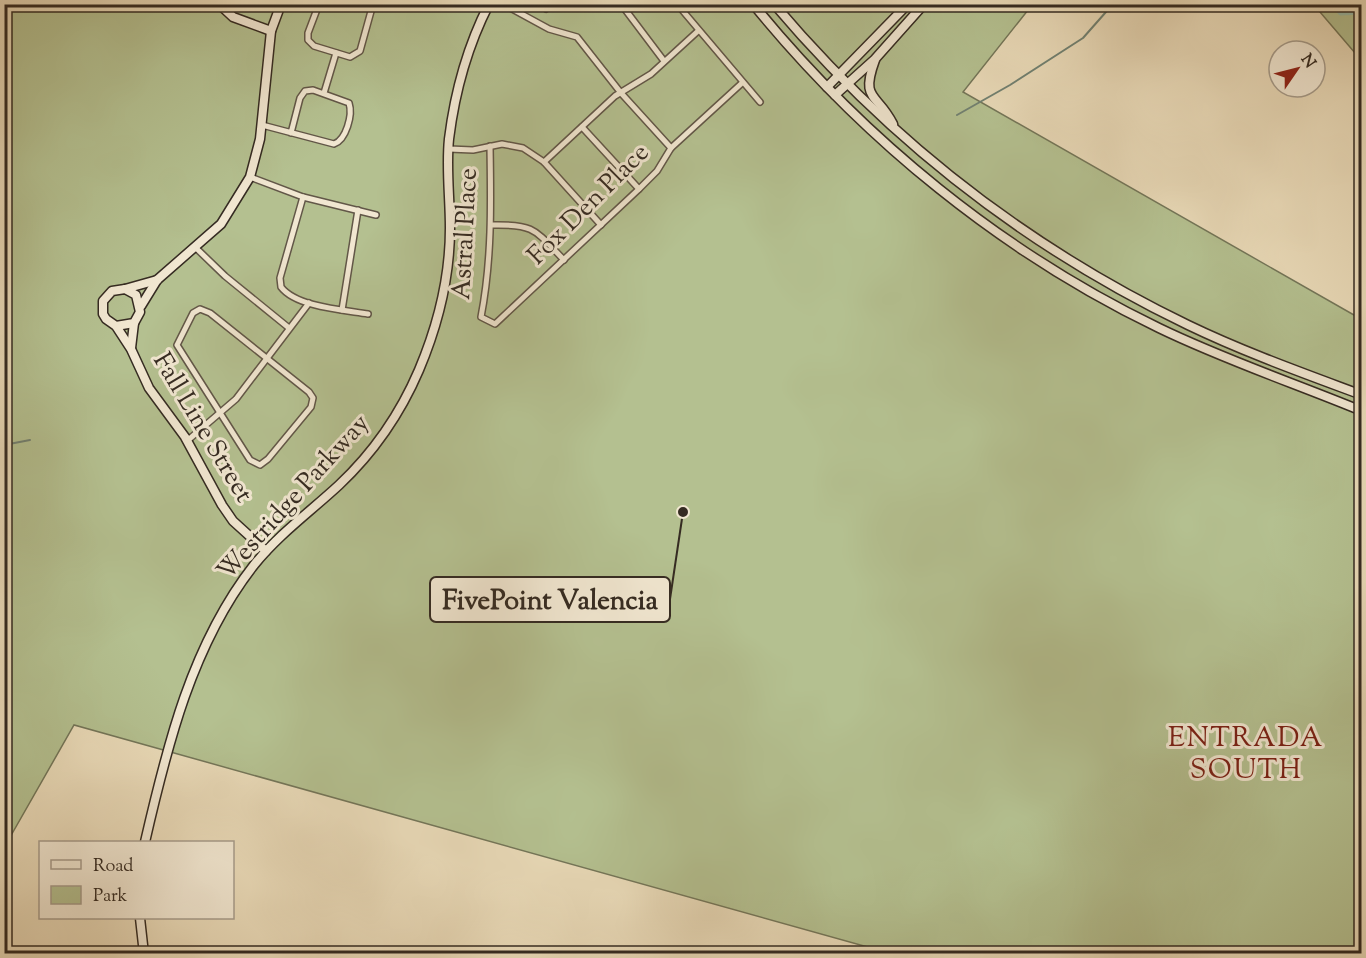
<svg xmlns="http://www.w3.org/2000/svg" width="1366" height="958" font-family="'Sorts Mill Goudy',serif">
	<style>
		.green { fill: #b4c090; stroke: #747659; stroke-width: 1.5 }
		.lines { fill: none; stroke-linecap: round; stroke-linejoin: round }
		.stream { stroke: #718172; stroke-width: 2 }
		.canal { stroke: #99bba8; stroke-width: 7 }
		.street-casing { stroke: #625748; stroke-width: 8 }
		.secondary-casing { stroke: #352b22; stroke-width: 11 }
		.street { stroke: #f1e7d1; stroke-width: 5 }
		.secondary { stroke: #f1e7d1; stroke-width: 8 }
		.labels { text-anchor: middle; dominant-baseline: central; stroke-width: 6; stroke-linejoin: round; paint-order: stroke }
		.street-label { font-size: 26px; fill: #352b22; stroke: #f1e7d1 }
		.quarter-label { font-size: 28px; letter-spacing: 1.5px; fill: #7a1f14; stroke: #f1e7d1 }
		.leader { fill: none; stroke: #352b22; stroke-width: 2 }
		.callout-dot { fill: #352b22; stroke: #f1e7d1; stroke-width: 2 }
		.callout { fill: #f1e7d1; stroke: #352b22; stroke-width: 2 }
		.callout-label { font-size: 27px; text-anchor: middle; font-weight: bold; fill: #352b22 }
	</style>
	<rect width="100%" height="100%" fill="#e9dab8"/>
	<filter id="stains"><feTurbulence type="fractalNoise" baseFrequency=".00333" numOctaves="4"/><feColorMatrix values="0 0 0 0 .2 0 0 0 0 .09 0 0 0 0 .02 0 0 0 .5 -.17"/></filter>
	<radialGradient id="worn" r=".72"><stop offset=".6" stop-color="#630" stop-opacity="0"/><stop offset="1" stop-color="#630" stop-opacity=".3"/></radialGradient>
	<!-- green -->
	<g class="green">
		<polygon points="5,5 1032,5 963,92 1361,319 1361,953 889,953 74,725 5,846"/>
		<polygon points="1314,5 1361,5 1361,60"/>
	</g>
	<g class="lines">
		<!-- stream -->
		<g class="stream">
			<polyline points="957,115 1010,85 1083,38 1113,4"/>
			<polyline points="4,445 30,440"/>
		</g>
		<!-- canal -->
		<polyline class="canal" points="1334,4 1341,12 1362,11"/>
		<!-- street casing -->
		<g class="street-casing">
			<g id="street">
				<polyline points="319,4 308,33 308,40 314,46 350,57 360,51 373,4"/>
				<polyline points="503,4 549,29 577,37 621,93 671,148"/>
				<polyline points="621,4 664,61"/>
				<polyline points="677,4 760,102"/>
				<polyline points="546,9 549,4"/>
				<polyline points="324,93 336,53"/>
				<path d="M262,125L334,144C346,140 353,115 349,103L313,90L305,91L300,98L291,133"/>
				<polyline points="582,127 639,189"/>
				<path d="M490,146C491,204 492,260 481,317L495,324L639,189L657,171L671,148L742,83"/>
				<polyline points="449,149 473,150 502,144 523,148 544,162 601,225"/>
				<polyline points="544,162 615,96 651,74 698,31"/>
				<polyline points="250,177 303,197 376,215"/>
				<path d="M303,197L280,278L281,287C296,307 344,310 368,314"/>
				<path d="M492,225C535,224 535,230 564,260"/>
				<polyline points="196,248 225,276 289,328"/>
				<polygon points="200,309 210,313 309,392 313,398 311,407 268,459 260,465 250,460 177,345 193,313"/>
				<polyline points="342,310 358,210"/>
				<polyline points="187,441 236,399 309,303"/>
			</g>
		</g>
		<!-- secondary casing -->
		<g class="secondary-casing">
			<g id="secondary">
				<polyline points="219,4 233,17 271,31"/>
				<path d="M753,4C863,139 1003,253 1159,328C1225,360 1294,383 1362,411"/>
				<path d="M774,4C890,141 1026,247 1188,325C1244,352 1303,373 1362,395"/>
				<path d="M875,60C860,101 877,92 893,124"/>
				<polyline points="827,87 908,4"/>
				<polyline points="835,95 875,59 924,4"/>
				<polyline points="125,289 157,280"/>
				<polyline points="141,306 157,280 221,224 250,177 260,139 271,31 281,4"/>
				<polyline points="116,326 134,323 140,312 136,295 125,289 112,291 103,301 103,314 106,319 116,326 131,349 149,388 185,437 222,505 233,521 266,551"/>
				<polyline points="131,348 134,323"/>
				<path d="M145,842C167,746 192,644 254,565C279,534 311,511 339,485C373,453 401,412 419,370C438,325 450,276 450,228C450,198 446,168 449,139C455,91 467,47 489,4"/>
				<polyline points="140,918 144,954"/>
			</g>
		</g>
		<!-- street -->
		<use href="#street" class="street"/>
		<!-- secondary -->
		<use href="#secondary" class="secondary"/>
	</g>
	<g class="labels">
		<!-- street labels -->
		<g class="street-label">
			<text transform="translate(589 205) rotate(-45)">Fox Den Place</text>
			<text transform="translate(466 234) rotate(-87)">Astral Place</text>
			<text transform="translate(202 428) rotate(59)">Fall Line Street</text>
			<text transform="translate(294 498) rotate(-48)">Westridge Parkway</text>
		</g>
		<!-- quarter labels -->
		<g class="quarter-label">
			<text x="1246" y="739">ENTRADA<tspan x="1246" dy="32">SOUTH</tspan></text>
		</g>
	</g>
	<!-- callouts -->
	<path class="leader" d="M683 512L670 599"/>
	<circle class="callout-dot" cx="683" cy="512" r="6"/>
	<rect class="callout" x="430" y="577" width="240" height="45" rx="6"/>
	<g class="callout-label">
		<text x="550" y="609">FivePoint Valencia</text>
	</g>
	<!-- margin -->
	<rect width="1366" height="958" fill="none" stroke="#e9dab8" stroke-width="24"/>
	<rect x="6" y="6" width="1354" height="946" fill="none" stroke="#352b22" stroke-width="3"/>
	<rect x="12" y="12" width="1342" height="934" fill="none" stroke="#352b22" stroke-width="1.5"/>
	<!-- legend -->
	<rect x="39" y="841" width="195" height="78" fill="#f1e7d1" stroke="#a69c8b" stroke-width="1.5"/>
	<rect x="51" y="860" width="30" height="9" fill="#f1e7d1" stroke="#a69c8b" stroke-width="1.5"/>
	<text x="93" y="871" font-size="18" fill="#352b22">Road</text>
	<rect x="51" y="886" width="30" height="18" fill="#b4c090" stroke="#a69c8b" stroke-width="1.5"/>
	<text x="93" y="901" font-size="18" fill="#352b22">Park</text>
	<!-- north arrow -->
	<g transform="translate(1297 69) rotate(55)"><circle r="28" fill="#f1e7d1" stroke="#a69c8b" stroke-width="1.5"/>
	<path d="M0-4.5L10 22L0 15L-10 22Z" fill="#8f2418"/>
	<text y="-9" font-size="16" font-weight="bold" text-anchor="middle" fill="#352b22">N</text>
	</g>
	<rect width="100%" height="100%" filter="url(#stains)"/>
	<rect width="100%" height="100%" fill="url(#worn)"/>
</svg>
